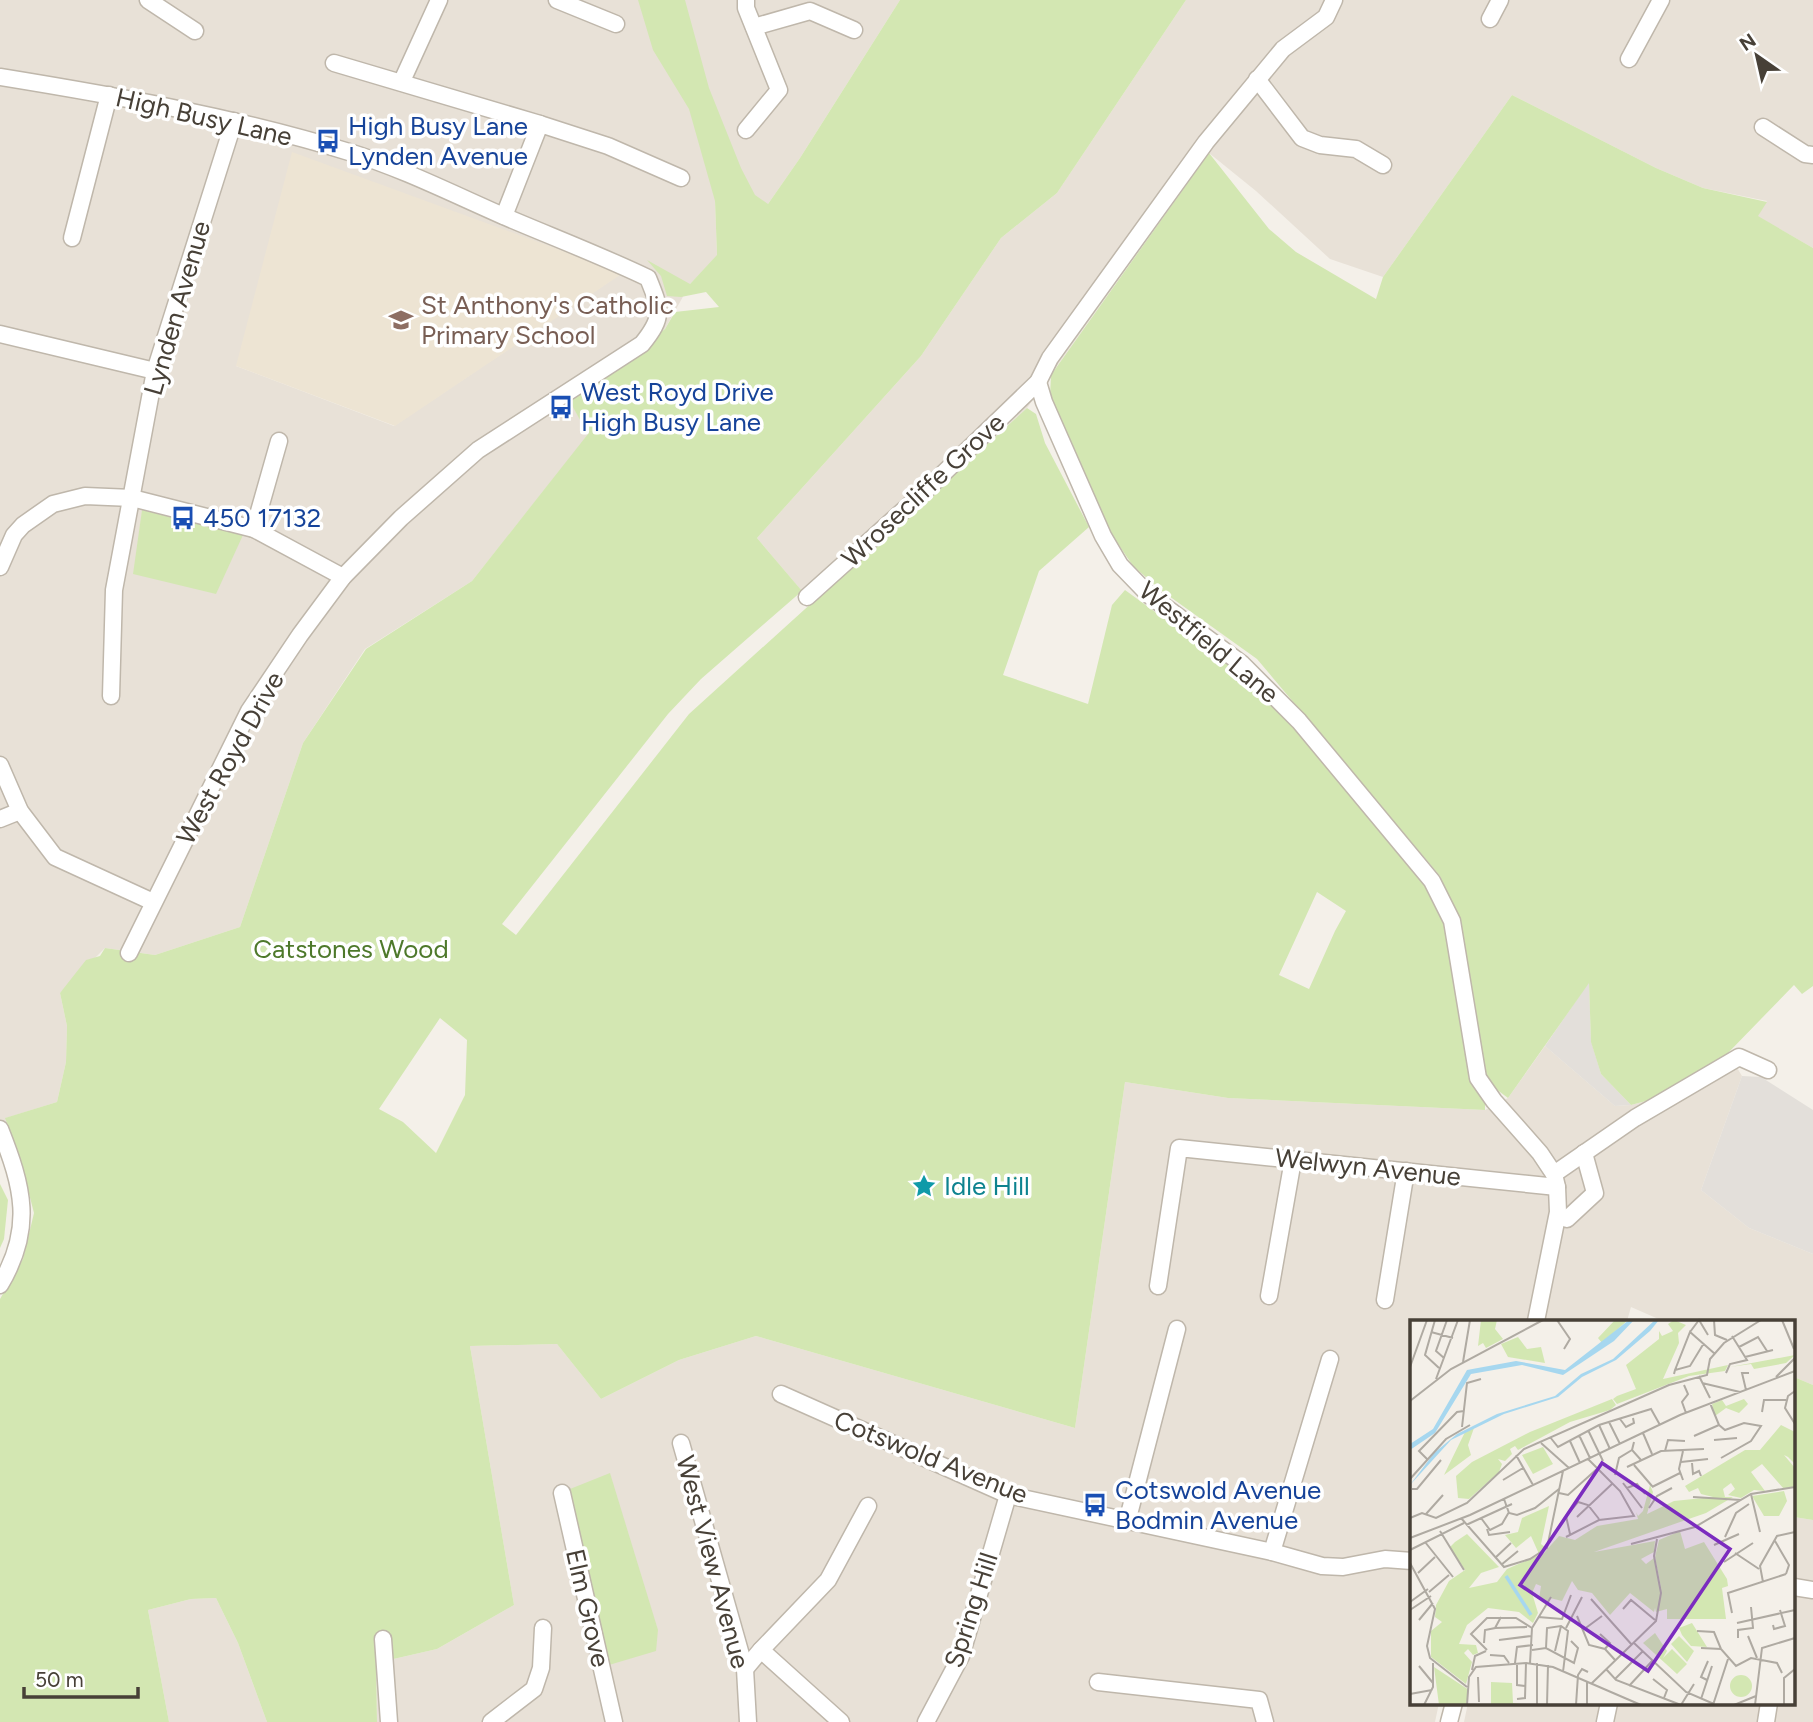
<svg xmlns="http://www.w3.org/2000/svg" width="1813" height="1722" font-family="Figtree,sans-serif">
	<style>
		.residential { fill: #e8e1d7; fill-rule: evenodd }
		.industrial { fill: #e3dfda }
		.education { fill: #ede4d3 }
		.green { fill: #d3e7b2; fill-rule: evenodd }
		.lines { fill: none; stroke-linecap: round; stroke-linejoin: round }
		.minor-casing { stroke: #bfb7ab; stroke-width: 19 }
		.minor { stroke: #fff; stroke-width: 16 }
		.labels { text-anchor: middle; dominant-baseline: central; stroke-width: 7; stroke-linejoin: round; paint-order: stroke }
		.street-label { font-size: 26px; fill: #474037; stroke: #fff }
		.transit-label { font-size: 26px; fill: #164399; stroke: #fff; text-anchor: start }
		.education-label { font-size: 26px; fill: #785e54; stroke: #fff; text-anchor: start }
		.park-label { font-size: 26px; fill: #4e792b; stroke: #fff }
		.culture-label { font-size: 26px; fill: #0d838f; stroke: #fff; text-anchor: start }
		.inset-river { fill: none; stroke: #a6d7ef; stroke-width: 3.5 }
		.inset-road { fill: none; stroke: #afaaa2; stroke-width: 2 }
		.view { fill: #7b2cbf; fill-opacity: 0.15; stroke: #7b2cbf; stroke-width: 3.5 }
		.inset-edge { fill: none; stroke: #474037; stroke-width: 3.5 }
	</style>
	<rect width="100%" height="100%" fill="#f4f0e9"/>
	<!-- residential -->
	<g class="residential">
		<path d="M0,0H900L800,158L768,204L715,201L717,256L690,284L665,329L570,402L589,434L472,581L365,649L303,743L240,927L155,955L105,948L60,993L67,1026L66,1062L57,1102L6,1118L18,1151L0,1157ZM622,273L394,426L236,366Z"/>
		<polygon points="1186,0 1813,0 1813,248 1757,216 1767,201 1703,188 1656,168 1512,95 1383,277 1330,259 1256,191 1209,153 1027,408 812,603 757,538 921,356 1001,238 1057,193"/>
		<polygon points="1545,1046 1615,1106 1631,1105 1657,1098 1728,1053 1742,1076 1701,1190 1749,1228 1813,1254 1813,1385 1794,1377 1794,1321 1663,1321 1631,1307 1627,1321 1412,1321 1412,1703 1439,1703 1435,1722 377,1722 376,1663 437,1649 514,1605 470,1346 557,1344 601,1399 679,1360 756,1336 1075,1428 1125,1082 1228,1098 1485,1110 1508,1098"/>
		<polygon points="1794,1517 1813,1520 1813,1722 1464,1722 1468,1703 1794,1703"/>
		<polygon points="216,1598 238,1643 267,1722 169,1722 148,1610 191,1599"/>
	</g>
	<!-- industrial -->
	<g class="industrial">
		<polygon points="1589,982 1591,1041 1601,1074 1631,1105 1615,1106 1545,1046"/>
		<polygon points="1742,1076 1761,1077 1813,1110 1813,1254 1749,1228 1701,1190"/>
	</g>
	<!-- education -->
	<polygon class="education" points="292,152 623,273 395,426 236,366"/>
	<!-- green -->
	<g class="green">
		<path d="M638,0H685L709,88L741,168L755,195L768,204L800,158L900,0H1186L1057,193L1001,238L921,356L757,538L802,591L701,679L668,714L502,924L516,935L689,714L1027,408L1036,414L1045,443L1089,527L1039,571L1003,675L1088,704L1112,605L1125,590L1213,654H1221L1283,714L1404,857L1440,908L1453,967L1469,1079L1485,1103V1110L1228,1098L1125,1082L1075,1428L756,1336L679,1360L601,1399L557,1344L470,1346L514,1605L437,1649L376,1663L377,1722H267L238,1643L216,1598L191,1599L148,1610L169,1722H0V1299L23,1259L34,1213L18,1151L5,1118L57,1102L66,1062L67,1026L60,993L86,960L100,956L105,948L155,955L240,927L303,743L366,649L472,581L588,434L570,402L665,329L675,312L719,307L706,292L681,297L667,296L661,276L647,260L690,284L717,255L715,201L689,109L653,50ZM1317,892L1346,911L1335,931L1309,989L1279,975ZM440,1018L467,1040L465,1095L436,1153L403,1122L379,1109Z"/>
		<polygon points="1512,95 1656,168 1703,188 1767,202 1758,216 1813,248 1813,986 1802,994 1794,985 1728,1053 1657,1098 1631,1105 1601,1074 1591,1042 1589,983 1508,1098 1492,1086 1480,1068 1452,906 1440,876 1257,659 1162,591 1133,566 1110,532 1055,415 1050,396 1051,375 1209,153 1269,229 1296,252 1376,299 1383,277"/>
		<polygon points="142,510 243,535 216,594 133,574"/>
		<polygon points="0,1184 8,1200 4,1239 0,1248"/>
		<polygon points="1794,1377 1813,1385 1813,1520 1794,1517"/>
		<polygon points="610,1473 658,1630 656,1651 609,1665 570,1489"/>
	</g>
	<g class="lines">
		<!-- minor casing -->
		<g class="minor-casing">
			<g id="minor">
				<polyline points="148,0 195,31"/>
				<polyline points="557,0 616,24"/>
				<polyline points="1490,19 1500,0"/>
				<polyline points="754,27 810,11 854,30"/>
				<polyline points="1629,59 1661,0"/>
				<polyline points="334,63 540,124 608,146 681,178"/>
				<path d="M0,77C117,96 235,117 349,152C401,168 451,193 501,215C550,236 600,255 648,278C661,310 664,317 642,344L478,450L401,518L343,577L300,635L249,711L129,953"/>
				<polyline points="1257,79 1302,138 1320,145 1356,149 1383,165"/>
				<polyline points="402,81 439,0"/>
				<polyline points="1763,127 1805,154 1813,155"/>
				<polyline points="746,130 779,90 746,8 746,0"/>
				<polyline points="504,216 540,124"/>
				<polyline points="72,238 109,95"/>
				<polyline points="0,334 155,371"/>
				<polyline points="1038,382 1044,402 1103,536 1120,565 1149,595 1242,664 1299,721 1432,881 1452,921 1478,1078 1494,1101 1540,1153 1554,1174 1557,1187 1558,1212 1536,1321"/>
				<polyline points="254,529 279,441"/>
				<polyline points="0,567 14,535 23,525 53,504 85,496 132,498 254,529 343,577"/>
				<polyline points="807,597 925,491 1038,382 1050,358 1206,142 1283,49 1326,17 1334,0"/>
				<polyline points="111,696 114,590 155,371 234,121"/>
				<polyline points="0,765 20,811 55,857 153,902"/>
				<polyline points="0,819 20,811"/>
				<path d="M0,1129C23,1187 34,1228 0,1285"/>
				<polyline points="1554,1174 1635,1118 1739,1057 1768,1070"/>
				<polyline points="1567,1219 1595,1193 1584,1153"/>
				<polyline points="1158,1286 1179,1148 1557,1187"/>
				<polyline points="1269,1296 1293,1160"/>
				<polyline points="1385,1300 1406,1171"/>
				<polyline points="781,1394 1008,1495 1272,1552 1322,1566 1343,1567 1385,1559 1412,1561"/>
				<polyline points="681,1443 745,1669 748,1722"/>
				<polyline points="562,1493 614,1722"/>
				<polyline points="1127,1522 1177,1329"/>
				<polyline points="1272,1552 1330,1359"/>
				<polyline points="1794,1587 1813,1590"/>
				<polyline points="383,1639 389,1722"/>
				<polyline points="761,1650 841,1722"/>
				<polyline points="745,1669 761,1650 828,1580 868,1506"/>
				<polyline points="1098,1682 1259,1700 1265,1722"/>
				<polyline points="491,1722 534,1689 541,1668 543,1628"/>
				<polyline points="926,1722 961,1656 1008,1495"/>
				<polyline points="1449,1722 1454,1703"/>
				<polyline points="1605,1722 1609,1703"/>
				<polyline points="1766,1722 1769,1703"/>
			</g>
		</g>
		<!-- minor -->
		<use href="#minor" class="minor"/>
	</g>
	<!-- icons -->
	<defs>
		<g id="bus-bare" transform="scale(1.89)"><path d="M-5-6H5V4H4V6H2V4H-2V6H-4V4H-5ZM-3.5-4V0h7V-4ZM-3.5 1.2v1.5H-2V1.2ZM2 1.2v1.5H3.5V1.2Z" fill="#1a4fb4" stroke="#fff" stroke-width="2.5" paint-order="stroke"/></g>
		<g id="school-bare" transform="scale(1.89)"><path d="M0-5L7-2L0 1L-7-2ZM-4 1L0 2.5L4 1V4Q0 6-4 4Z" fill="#8d6e63" stroke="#fff" stroke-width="2.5" paint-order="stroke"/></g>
		<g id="sight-bare" transform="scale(1.89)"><path d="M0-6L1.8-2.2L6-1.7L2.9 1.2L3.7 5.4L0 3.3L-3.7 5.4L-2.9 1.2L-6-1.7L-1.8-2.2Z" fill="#0f9aa8" stroke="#fff" stroke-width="2.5" paint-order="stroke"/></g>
	</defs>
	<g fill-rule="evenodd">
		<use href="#bus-bare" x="328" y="141"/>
		<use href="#school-bare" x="401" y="320"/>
		<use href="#bus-bare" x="561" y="407"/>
		<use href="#bus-bare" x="183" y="518"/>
		<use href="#sight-bare" x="924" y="1186"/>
		<use href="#bus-bare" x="1095" y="1505"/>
	</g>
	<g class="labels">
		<!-- street labels -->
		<g class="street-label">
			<text transform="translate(204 117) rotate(13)">High Busy Lane</text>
			<text transform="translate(177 308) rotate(-74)">Lynden Avenue</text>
			<text transform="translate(923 490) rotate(-43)">Wrosecliffe Grove</text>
			<text transform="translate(1209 642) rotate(40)">Westfield Lane</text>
			<text transform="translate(230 758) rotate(-61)">West Royd Drive</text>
			<text transform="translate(1368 1167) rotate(6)">Welwyn Avenue</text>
			<text transform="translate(931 1457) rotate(22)">Cotswold Avenue</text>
			<text transform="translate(713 1562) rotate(75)">West View Avenue</text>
			<text transform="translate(588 1608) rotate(77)">Elm Grove</text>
			<text transform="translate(971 1610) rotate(-72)">Spring Hill</text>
		</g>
		<!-- transit labels -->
		<g class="transit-label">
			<text x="348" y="126">High Busy Lane<tspan x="348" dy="30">Lynden Avenue</tspan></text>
			<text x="581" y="392">West Royd Drive<tspan x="581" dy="30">High Busy Lane</tspan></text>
			<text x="203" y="518">450 17132</text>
			<text x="1115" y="1490">Cotswold Avenue<tspan x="1115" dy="30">Bodmin Avenue</tspan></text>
		</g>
		<!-- education labels -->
		<g class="education-label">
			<text x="421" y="305">St Anthony's Catholic<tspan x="421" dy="30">Primary School</tspan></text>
		</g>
		<!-- park labels -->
		<g class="park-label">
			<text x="351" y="949">Catstones Wood</text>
		</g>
		<!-- culture labels -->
		<g class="culture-label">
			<text x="944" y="1186">Idle Hill</text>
		</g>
	</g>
	<!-- overview -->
	<g transform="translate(1410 1320)">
		<rect width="385" height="385" fill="#f4f0e9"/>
		<path d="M71,0H87L85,9L93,19L76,28L73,23L68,26ZM205,0H218L192,23L188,18ZM264,0L276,5L268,13L269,23L253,59L318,45L315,51L279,56L207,84L203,79L207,76L226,69L216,45L249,19V11L252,16L263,11L258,4ZM108,17L117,29L131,27L135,43L98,37L91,24ZM385,35L376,43L344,49L341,44L320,47ZM202,79L206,85L200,90L160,102L108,130L105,126L100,129L102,134L95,141L88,139L92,144L89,152L59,179L48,178L46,156L62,142L120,112ZM334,79L338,84L329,93L316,88L305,96L302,84L312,80L316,86ZM371,105L385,112V144L378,137L374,135L385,148V166L374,169L352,144L341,152L355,171L344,170L331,178L318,175L325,169L321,163L313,169L315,177H323L296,193L184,232L245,221L244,232L231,239L236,244L244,238L252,273L245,237L249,220L270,211L275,229L294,222L317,259L318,266L312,268L316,299H257V289L246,292L245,288L244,292L220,273L200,295L182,273L168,270L162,261L152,281L140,278L136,284L129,279L131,266L126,264L122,273L128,293L123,303L109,292L78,288L57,305L49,324L66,325L68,333L63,335L58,329L54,333L62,342L56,364L21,337V311L32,302L25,297L26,285L39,261L55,250L40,227L45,222L57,214L89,247L71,253L59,268L87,262L97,249L134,233L149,216L165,220L187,206L228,199L226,192L228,196L233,191L240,165L243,172L237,194L264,181L303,177L291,174L288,168L279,172L275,166L335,130H350ZM64,108L58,125L61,135L34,155L55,112ZM133,127L143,144L123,154L112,135ZM374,171L377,181L369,196H354L342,176ZM139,186L131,224L136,228L129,234L121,216L106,228L95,215L108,212L112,198ZM282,303L297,327L281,326L272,315L269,308ZM245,313L257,331L253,338L262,329L277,344L267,354L233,323ZM269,316L284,331L277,342L261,324ZM24,347L59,370L56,385H29ZM320 366a11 11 0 1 1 22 0a11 11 0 1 1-22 0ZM81,362L102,363L103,383L120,385H81Z" fill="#d3e7b2"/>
		<path d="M219,0H224L204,21L153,55L112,45L61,54L25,113L0,130V124L23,109L57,50L106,41L155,50ZM245,0H249L240,11L206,40L172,57L148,77L94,94L41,120L0,165L24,133L47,114L87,94L145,76L171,54L203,39Z" fill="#a6d7ef"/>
		<path class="inset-river" d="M96,256L121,295"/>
		<path class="inset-road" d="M25,0L15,35L29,48M147,0L160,19L154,29M304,0L305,15L317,20M372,0L384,29M21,12L43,18M280,12L289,0L298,15M329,27L348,17L357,31M335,37L363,30M34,38L26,31L37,0M53,42L60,0M0,47L17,0M265,50L280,12L305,34M316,53L320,44L337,40L322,16M264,54L265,50L280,46L294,23M289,56L300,78M366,57L385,38M26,59L48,0M292,63L330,72M274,65L278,74L272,82L276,93M336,70L332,53H339M385,71L378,76L375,88L385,104M0,81L41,49L133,0M300,83L309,105M352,92L354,80H376M210,99L216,107L224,103L223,98M199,102L210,124M189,105L200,129M309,105L315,110L334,103L351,106L341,121L311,138M52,107L57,63L71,59M178,110L193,141M233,113L242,134M169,115L180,138M284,116L309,105M140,117L148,127L189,105L241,89L250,105M304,120L327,118M160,121L170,143M224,122L222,130L231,140M131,123L159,148M255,131L258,120L275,121M273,131L269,149L273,160M106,135L123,165M17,139L9,131L47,92L54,91M271,142L298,139M282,143L283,154L289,151L291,156M224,145L242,166M217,147L251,131L294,129M205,155L209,138L222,130M0,159L36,119L60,105M93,160L113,148M213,163L232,188M242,167L270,153M217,168L227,164L235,174M2,169H7L31,140M149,173L158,175L188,148M341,174L350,212M283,177L331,180M94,179L99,193L107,195L125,188L149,169M239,188L247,176L262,168M16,194L33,175M167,197L203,163M0,198L12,193L26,198L57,183L114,129L259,65L297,55L300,39L314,23L351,0M51,198L94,247L120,239L137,228L153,151M71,198L80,210L92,204L99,192M56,205L102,184M77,209L79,215L100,212M30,211L54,250M160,214L156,196L168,182L178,185L189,199M156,217L189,200L224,196L210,171L178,139M315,217L326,193L339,184M0,218L60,195L270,95L385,51M365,221L379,245L376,254M15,222L43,257M221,224L285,207L341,174L385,167M304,225L329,214M0,230L54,203M325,233L349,249M85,238L101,223M314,242L343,223M0,243L25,289L17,326L20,338L57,367M91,245L108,231M8,253L25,237M353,262L350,246L367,216L385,212M19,272L39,255M181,279L222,325M0,282L18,269M213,289L221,280L245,300M0,290L21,276M322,293L318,273L376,254M167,296L179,325L195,329L205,340M128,297L152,299L161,275M9,300L23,283M327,303L385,290M363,305L364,309L375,306L370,290M85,308L117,307M156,308L172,277M173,310L192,296M287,311L304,312L311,329M190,314L200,323L195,329M338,316L347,338M328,318V310L343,308L341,287M89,320L121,316M74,323L75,310L85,308L91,297M224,323L276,372L304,384M136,328L137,308L151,306L158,311L153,352M291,328L311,329L326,346L341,338L367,343L372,353M77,330L61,314L77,298H106L122,308M122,330L136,328L164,343L168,328L161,321M145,331L151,306M80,335L94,336L99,343M105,343L107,327L123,325M120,343L122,308L141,277M127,343V385M107,344V365L115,366M9,346L23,363M196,349L206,360L271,385M62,350L65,336L76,331M68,357L69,382M205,359L233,331M243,359L257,370L254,378M297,360L291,357L298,341M181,364L246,301L251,273L244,236L247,219M219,366L243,340M0,374L22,370M107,379L115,378L116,343M291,379L302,346M14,385L23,367V343M57,385L59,357L66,347L116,343L143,347L231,385M137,385L138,345M166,385L168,355L172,349L178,352M177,385V362M271,385L284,364M303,385L318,339M324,385L346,376M345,385L352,328L385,318M374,385V358L385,349"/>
		<path class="view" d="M192,143L320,229L238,351L110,265Z"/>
		<rect width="385" height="385" class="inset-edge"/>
	</g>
	<!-- north arrow -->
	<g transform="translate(1757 56) rotate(326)" stroke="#ffffff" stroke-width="5" paint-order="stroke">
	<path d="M0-5L12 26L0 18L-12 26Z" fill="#474037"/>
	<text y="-10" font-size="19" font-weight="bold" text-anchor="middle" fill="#474037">N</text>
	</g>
	<!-- scale -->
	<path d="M24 1687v10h114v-10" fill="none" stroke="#474037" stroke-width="3.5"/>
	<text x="35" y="1687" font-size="21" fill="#474037" stroke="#ffffff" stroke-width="5" paint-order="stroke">50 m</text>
</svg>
